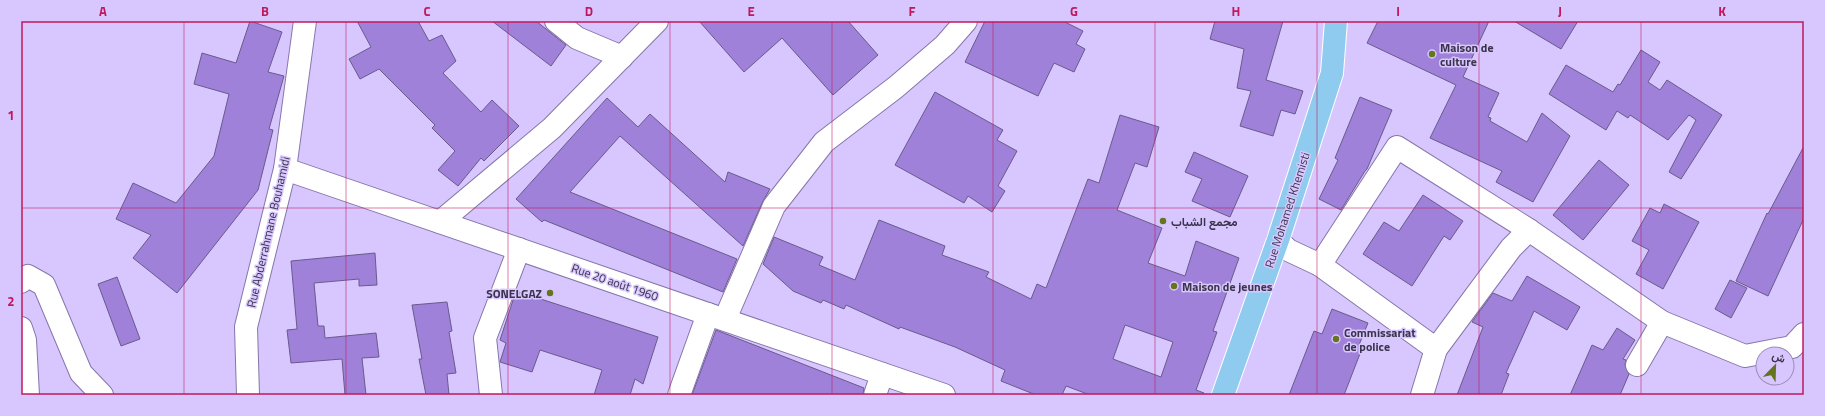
<svg xmlns="http://www.w3.org/2000/svg" width="1825" height="416" font-family="'Titillium Web',Vazirmatn,sans-serif">
	<style>
		.building { fill: #9f81d9; stroke: #6a5a8c; fill-rule: evenodd }
		.lines { fill: none; stroke-linecap: round; stroke-linejoin: round }
		.minor-casing { stroke: #8676aa; stroke-width: 24 }
		.major-casing { stroke: #fff; stroke-width: 24 }
		.minor { stroke: #fff; stroke-width: 22 }
		.major { stroke: #8fcbef; stroke-width: 22 }
		.grid { fill: none; stroke: #c2185b; stroke-width: 1; stroke-opacity: 0.55 }
		.poi-dot { fill: #667420; stroke: #d8c7ff; stroke-width: 1.5 }
		.labels { text-anchor: middle; dominant-baseline: central; stroke-width: 3; stroke-linejoin: round; paint-order: stroke }
		.poi-label { font-size: 12px; font-weight: bold; fill: #3a334a; stroke: #d8c7ff; text-anchor: start }
		.street-label { font-size: 12px; fill: #3a334a; stroke: #d8c7ff }
		.neatline { fill: none; stroke: #c2185b; stroke-width: 1.5 }
		.grid-label { font-size: 13px; text-anchor: middle; font-weight: bold; fill: #c2185b }
	</style>
	<rect width="100%" height="100%" fill="#d8c7ff"/>
	<!-- building -->
	<g class="building">
		<polygon points="250,21 282,32 268,72 284,76 269,129 273,130 258,190 177,293 133,258 151,235 116,219 133,183 176,203 214,156 229,94 194,84 202,53 236,63"/>
		<polygon points="357,21 418,21 429,41 442,35 456,61 443,73 481,112 492,100 519,126 484,161 481,158 458,186 438,170 455,151 432,128 435,125 379,69 360,79 349,59 371,47"/>
		<polygon points="492,21 536,21 566,45 551,66"/>
		<polygon points="699,21 848,21 878,55 833,95 782,38 744,72"/>
		<polygon points="985,21 1063,21 1083,31 1076,44 1085,49 1074,72 1054,63 1038,96 965,62"/>
		<polygon points="1215,21 1283,21 1266,80 1303,91 1295,114 1281,110 1273,136 1240,126 1251,91 1237,88 1244,49 1210,39"/>
		<polygon points="1378,21 1489,21 1463,77 1499,93 1488,117 1491,118 1490,121 1527,142 1542,113 1570,136 1533,202 1496,182 1502,171 1430,138 1456,85 1367,43"/>
		<polygon points="1514,21 1578,21 1561,49"/>
		<polygon points="1641,50 1660,62 1648,82 1660,90 1667,80 1722,115 1681,179 1669,172 1696,120 1689,115 1668,140 1630,115 1628,118 1617,111 1606,130 1549,94 1566,65 1613,92 1618,84 1620,85"/>
		<polygon points="935,92 1003,130 997,140 1017,151 998,186 1005,191 992,212 968,196 964,203 895,165"/>
		<polygon points="1360,97 1392,110 1367,169 1365,171 1341,210 1319,199 1338,160 1335,158"/>
		<polygon points="607,98 638,127 650,114 725,182 728,172 770,189 763,201 743,246 620,136 570,192 737,259 723,292 544,220 542,222 516,199"/>
		<path d="M1120,115L1159,127L1147,167L1135,163L1117,210L1162,228L1148,263L1185,276L1196,241L1239,258L1213,331L1217,332L1196,390L1204,393V395H1090L1066,386L1062,395H1036L1001,381L1005,370L955,347L900,327L899,329L846,305L844,309L823,300L821,303L793,291L763,264L774,237L823,257L819,265L855,280L879,220L945,246L942,255L989,272L986,277L1031,299L1037,284L1046,288L1088,179L1099,183ZM1125,325L1173,342L1161,377L1113,359Z"/>
		<polygon points="1804,146 1804,218 1768,296 1736,281 1767,213 1768,214"/>
		<polygon points="1194,152 1248,176 1230,217 1192,201 1202,179 1185,172"/>
		<polygon points="1599,160 1629,185 1583,240 1553,215"/>
		<polygon points="1423,195 1463,221 1450,240 1444,236 1412,286 1363,254 1384,222 1399,231"/>
		<polygon points="1664,204 1699,222 1663,289 1636,274 1649,250 1632,241 1650,208 1660,213"/>
		<polygon points="375,253 377,285 359,286 359,279 314,283 318,326 324,326 325,338 376,333 379,357 362,358 366,395 345,395 342,359 291,363 287,330 297,329 291,261"/>
		<polygon points="1527,276 1580,307 1567,330 1534,311 1506,373 1509,374 1501,395 1457,395 1483,327 1472,322 1474,319 1493,293 1512,301"/>
		<polygon points="117,277 140,339 121,346 98,284"/>
		<polygon points="1730,280 1747,288 1731,318 1715,309"/>
		<polygon points="516,291 658,337 643,384 635,379 630,395 594,395 602,370 540,350 532,372 500,362 506,343 500,340"/>
		<polygon points="447,302 452,331 449,332 456,373 447,374 449,395 426,395 419,359 422,359 412,305"/>
		<polygon points="1332,309 1368,323 1359,345 1363,346 1344,395 1289,395 1314,331 1322,334"/>
		<polygon points="1617,328 1635,340 1623,359 1626,360 1625,365 1629,374 1620,395 1570,395 1592,345 1603,350"/>
		<polygon points="716,330 864,388 863,395 692,395"/>
	</g>
	<g class="lines">
		<!-- minor casing -->
		<g class="minor-casing">
			<g id="minor">
				<polyline points="556,21 577,38 622,57"/>
				<polyline points="285,169 944,395"/>
				<polyline points="440,222 552,128 657,21"/>
				<polyline points="1278,240 1288,250 1320,265"/>
				<polyline points="21,282 28,276 44,285 81,373 102,395"/>
				<polyline points="725,319 774,206 824,142 896,87 945,45 966,21"/>
				<polyline points="1662,322 1745,356 1792,347 1804,334"/>
				<polyline points="21,328 25,340 28,395"/>
				<polyline points="1436,349 1320,265 1397,147 1529,230"/>
				<polyline points="248,395 246,327 285,169 305,21"/>
				<polyline points="491,395 485,338 519,249"/>
				<polyline points="679,395 708,314"/>
				<polyline points="875,395 882,374"/>
				<polyline points="1422,395 1436,349 1511,248 1529,230 1662,322 1637,365"/>
			</g>
		</g>
		<!-- major casing -->
		<g class="major-casing">
			<polyline id="major" points="1223,395 1278,240 1332,73 1336,21"/>
		</g>
		<!-- minor -->
		<use href="#minor" class="minor"/>
		<!-- major -->
		<use href="#major" class="major"/>
	</g>
	<!-- grid -->
	<path class="grid" d="M184,21V395M346,21V395M508,21V395M670,21V395M832,21V395M993,21V395M1155,21V395M1317,21V395M1479,21V395M1641,21V395M21,208H1804"/>
	<!-- markers -->
	<g class="poi-dot">
		<circle cx="1432" cy="54" r="4"/>
		<circle cx="1163" cy="221" r="4"/>
		<circle cx="1174" cy="286" r="4"/>
		<circle cx="550" cy="293" r="4"/>
		<circle cx="1336" cy="339" r="4"/>
	</g>
	<g class="labels">
		<!-- poi labels -->
		<g class="poi-label">
			<text x="1440" y="47">Maison de<tspan x="1440" dy="14">culture</tspan></text>
			<text x="1171" y="221">مجمع الشباب</text>
			<text x="1182" y="286">Maison de jeunes</text>
			<text x="542" y="293" text-anchor="end">SONELGAZ</text>
			<text x="1344" y="332">Commissariat<tspan x="1344" dy="14">de police</tspan></text>
		</g>
		<!-- street labels -->
		<g class="street-label">
			<text transform="translate(1287 210) rotate(-72)">Rue Mohamed Khemisti</text>
			<text transform="translate(268 232) rotate(-77)">Rue Abderrahmane Bouhamidi</text>
			<text transform="translate(615 282) rotate(19)">Rue 20 août 1960</text>
		</g>
	</g>
	<!-- border -->
	<rect width="1825" height="416" fill="none" stroke="#d8c7ff" stroke-width="44"/>
	<!-- north arrow -->
	<g transform="translate(1775 366) rotate(23)"><circle r="19" fill="#d8c7ff" stroke="#998cb7"/>
	<path d="M0-3L7 15L0 10L-7 15Z" fill="#667420"/>
	<text y="-6" font-size="11" font-weight="bold" text-anchor="middle" fill="#3a334a">ش</text>
	</g>
	<rect x="22" y="22" width="1781" height="372" class="neatline"/>
	<g class="grid-label">
		<text x="103" y="16">A</text>
		<text x="265" y="16">B</text>
		<text x="427" y="16">C</text>
		<text x="589" y="16">D</text>
		<text x="751" y="16">E</text>
		<text x="912" y="16">F</text>
		<text x="1074" y="16">G</text>
		<text x="1236" y="16">H</text>
		<text x="1398" y="16">I</text>
		<text x="1560" y="16">J</text>
		<text x="1722" y="16">K</text>
		<text x="11" y="120">1</text>
		<text x="11" y="306">2</text>
	</g>
</svg>
